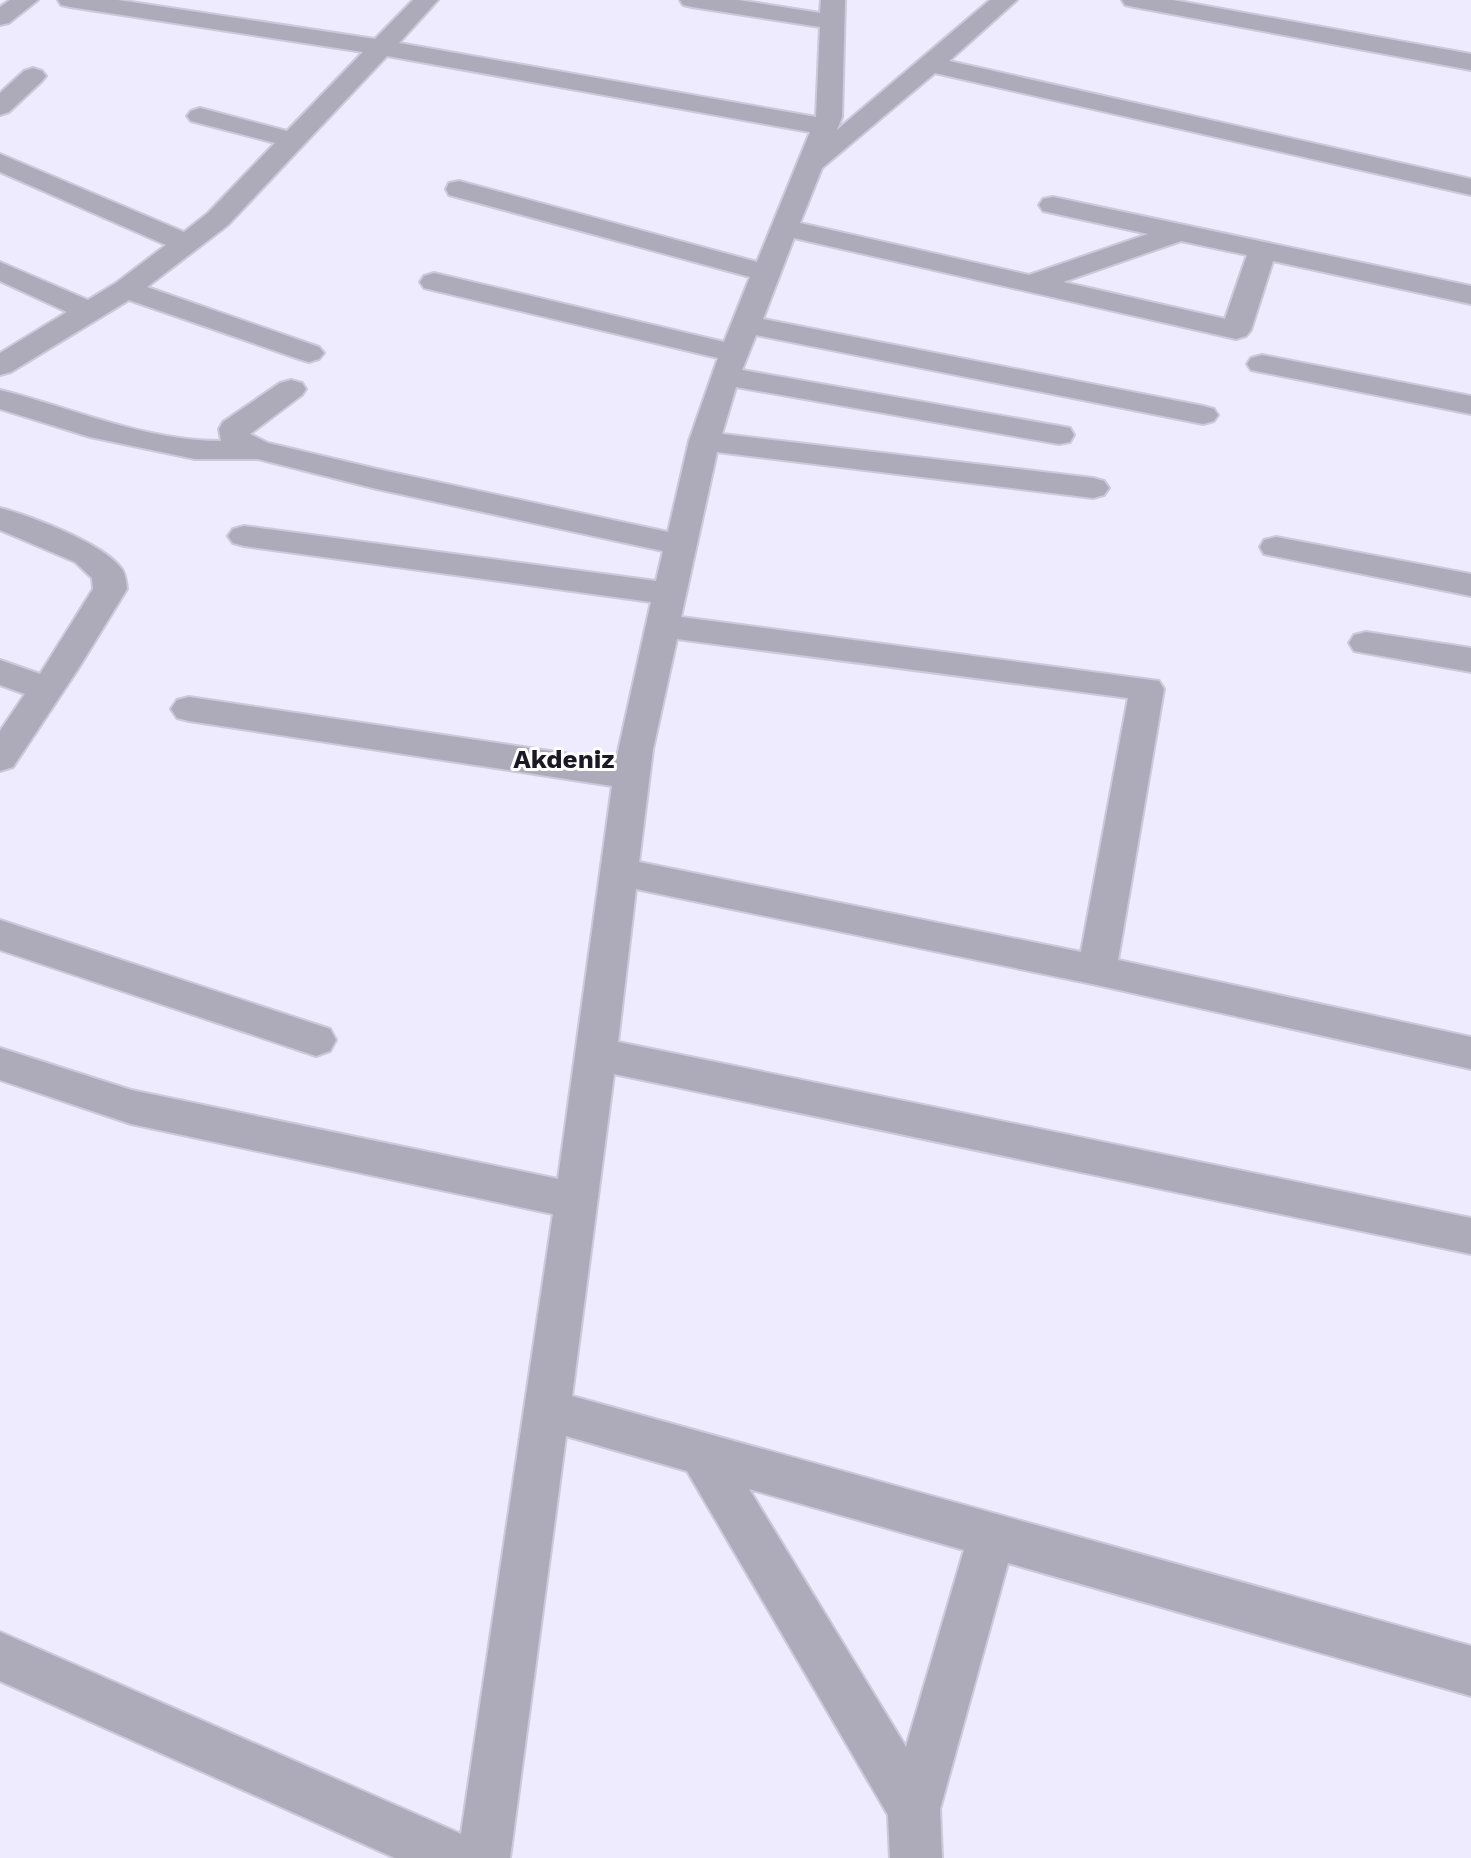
<svg xmlns="http://www.w3.org/2000/svg" width="1471" height="1858" font-family="'Work Sans',sans-serif">
	<style>
		.lines { fill: none; stroke-linecap: round; stroke-linejoin: round }
		.minor-casing { stroke: #cbc9da; stroke-width: 4 }
		.minor { fill: #adabba; fill-rule: evenodd }
		.labels { text-anchor: middle; dominant-baseline: central; stroke-width: 6; stroke-linejoin: round; paint-order: stroke }
		.district-label { font-size: 26px; font-weight: bold; fill: #1b1923; stroke: #fff }
	</style>
	<rect width="100%" height="100%" fill="#edebfd"/>
	<g class="lines">
		<!-- minor casing -->
		<g class="minor-casing">
			<g id="minor">
				<polygon points="10,0 38,0 9,23 0,25 0,7"/>
				<path d="M58,0H118L375,39L413,0H438L399,43L816,117L820,27L692,7L683,5L680,0H738L820,13L821,0H845L842,117L837,130L990,0H1017L949,61L1471,179V195L935,73L822,168L800,223L1029,275L1148,234L1043,211L1039,205L1043,199L1053,197L1471,286V304L1273,261L1251,330L1246,336L1236,339L794,238L763,319L1203,406L1214,409L1218,415L1214,421L1203,424L756,335L742,370L1059,426L1070,428L1074,435L1070,442L1059,444L736,387L722,434L1093,478L1104,481L1109,488L1104,495L1093,498L717,452L681,617L1159,681L1164,689L1118,960L1471,1037V1069L1097,985L636,889L618,1042L1471,1218V1254L614,1074L572,1396L1471,1646V1696L1008,1563L940,1809L942,1858H890L888,1815L687,1471L566,1436L510,1858H395L0,1681V1632L461,1834L553,1214L131,1124L0,1080V1048L131,1090L558,1179L612,786L189,721L177,718L171,709L177,700L189,697L616,761L651,602L244,546L233,543L228,536L233,529L244,526L656,581L663,551L377,489L258,459H195L90,437L0,409V390C73,408 144,441 221,441L219,429L223,422L280,383L291,380L302,383L306,389L302,395L250,434L268,443L377,469L668,532L689,441L718,358L424,288L420,282L424,276L434,273L724,342L750,277L449,195L446,189L449,183L459,181L757,262L810,132L387,56L228,225L147,287L319,347L324,353L319,359L309,362L299,359L129,300L11,372L0,375V353L67,312L0,281V262L88,300L116,283L166,245L0,172V154L184,232L208,213L275,143L191,121L187,116L191,111L200,108L287,131L363,52L70,7L61,5ZM1181,241L1247,255L1225,319L1063,282ZM677,639L1128,698L1081,952L639,862L653,749ZM749,1489L964,1550L906,1747Z"/>
				<polygon points="1122,0 1173,0 1471,54 1471,70 1134,7 1125,5"/>
				<polygon points="33,68 42,71 46,76 42,81 9,112 0,115 0,93 24,71"/>
				<polygon points="1262,355 1471,396 1471,414 1251,370 1247,364 1251,358"/>
				<path d="M0,508C31,516 102,543 121,568C126,574 126,582 127,589L78,669L13,767L0,771V731L25,694L0,685V660L40,674L93,589L92,578L75,562L0,530Z"/>
				<polygon points="1276,537 1471,574 1471,596 1264,554 1260,547 1264,540"/>
				<polygon points="1366,632 1471,648 1471,672 1354,651 1349,643 1354,635"/>
				<polygon points="0,920 330,1029 336,1040 330,1051 316,1056 0,950"/>
			</g>
		</g>
		<!-- minor -->
		<use href="#minor" class="minor"/>
	</g>
	<g class="labels">
		<!-- district labels -->
		<g class="district-label">
			<text x="564" y="759">Akdeniz</text>
		</g>
	</g>
</svg>
